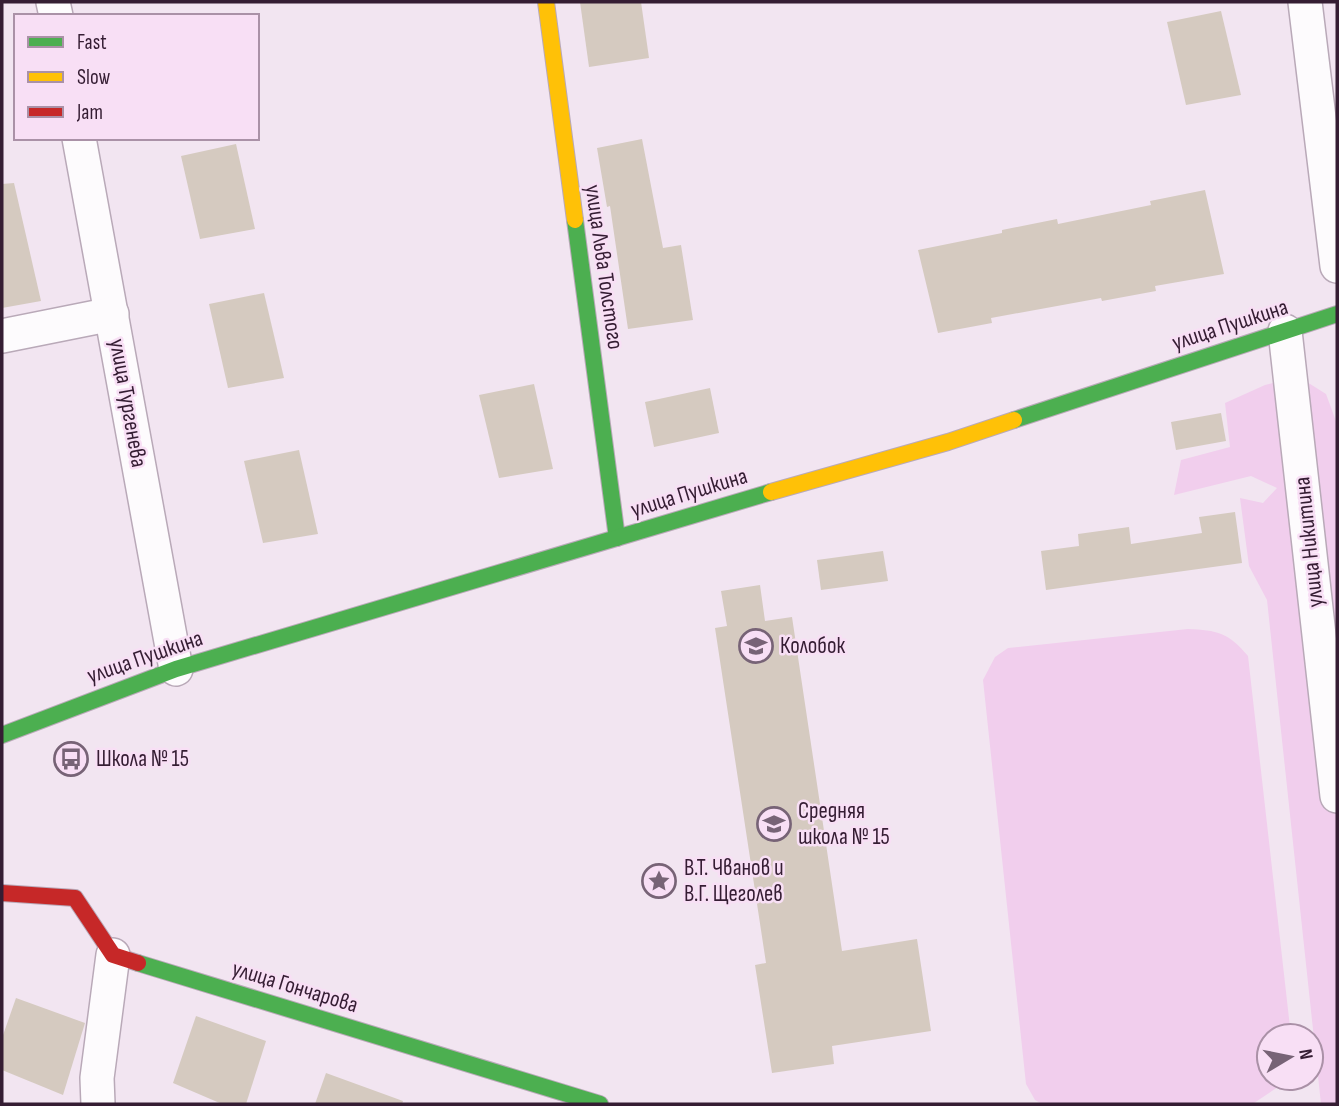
<svg xmlns="http://www.w3.org/2000/svg" width="1339" height="1106" font-family="'Sofia Sans Condensed',sans-serif">
	<style>
		.green { fill: #f1ceed }
		.building { fill: #d5cac0 }
		.lines { fill: none; stroke-linecap: round; stroke-linejoin: round }
		.street-casing { stroke: #b9a9b8; stroke-width: 36 }
		.fast-casing { stroke: #b9a9b8; stroke-width: 18 }
		.slow-casing { stroke: #b9a9b8; stroke-width: 18 }
		.jam-casing { stroke: #b9a9b8; stroke-width: 18 }
		.street { stroke: #fdfbfd; stroke-width: 33 }
		.fast { stroke: #4caf50; stroke-width: 16 }
		.slow { stroke: #ffc107; stroke-width: 16 }
		.jam { stroke: #c62828; stroke-width: 16 }
		.labels { text-anchor: middle; dominant-baseline: central; stroke-width: 5; stroke-linejoin: round; paint-order: stroke }
		.street-label { font-size: 23px; fill: #351d33; stroke: #f8dff5 }
		.poi-label { font-size: 23px; fill: #351d33; stroke: #f8dff5; text-anchor: start }
	</style>
	<rect width="100%" height="100%" fill="#f2e5f1"/>
	<!-- green -->
	<g class="green">
		<polygon points="1299,377 1326,394 1337,424 1337,1104 1321,1104 1267,600 1249,566 1240,498 1263,503 1277,488 1251,476 1174,495 1181,460 1230,447 1225,403 1265,385"/>
		<path d="M1188,629C1217,630 1229,633 1248,656L1291,1036H1269V1078H1284L1281,1085L1254,1103L1042,1104L1035,1100L1026,1084L983,680L995,657L1008,648Z"/>
	</g>
	<!-- building -->
	<g class="building">
		<polygon points="580,2 641,2 649,58 589,67"/>
		<polygon points="1221,11 1241,95 1186,105 1167,22"/>
		<polygon points="642,139 663,248 681,245 693,320 628,329 610,206 607,207 597,148"/>
		<polygon points="236,144 255,229 200,239 181,156"/>
		<polygon points="14,183 41,301 2,308 2,184"/>
		<polygon points="1205,190 1224,274 1155,286 1156,291 1102,301 1101,298 991,318 992,323 938,333 918,250 1002,233 1002,230 1057,219 1058,224 1151,205 1150,201"/>
		<polygon points="264,293 284,378 228,388 209,304"/>
		<polygon points="534,384 553,469 499,478 479,395"/>
		<polygon points="710,388 719,433 654,447 645,402"/>
		<polygon points="1221,413 1226,441 1176,450 1171,422"/>
		<polygon points="299,450 318,534 263,543 244,461"/>
		<polygon points="1235,512 1242,563 1046,590 1041,551 1079,546 1078,534 1129,527 1131,544 1202,533 1199,517"/>
		<polygon points="883,551 888,581 821,590 817,560"/>
		<polygon points="760,585 765,621 792,617 842,951 917,939 931,1031 832,1046 834,1064 772,1073 755,965 766,963 715,628 727,626 721,591"/>
		<polygon points="16,998 85,1023 63,1095 2,1070 2,1038"/>
		<polygon points="196,1016 266,1041 246,1104 222,1104 173,1083"/>
		<polygon points="326,1073 403,1101 402,1104 315,1104"/>
	</g>
	<g class="lines">
		<!-- street casing -->
		<g class="street-casing">
			<g id="street">
				<polyline points="53,2 56,16"/>
				<polyline points="1305,2 1337,266"/>
				<polyline points="79,138 176,669"/>
				<polyline points="1285,331 1337,796"/>
				<polyline points="2,336 112,314"/>
				<polyline points="98,1104 97,1078 113,955"/>
			</g>
		</g>
		<!-- fast casing -->
		<g class="fast-casing">
			<g id="fast">
				<polyline points="575,220 617,538"/>
				<polyline points="1014,420 1337,314"/>
				<polyline points="2,735 176,669 771,492"/>
				<polyline points="138,963 600,1104"/>
			</g>
		</g>
		<!-- slow casing -->
		<g class="slow-casing">
			<g id="slow">
				<polyline points="546,2 575,220"/>
				<polyline points="771,492 948,442 1014,420"/>
			</g>
		</g>
		<!-- jam casing -->
		<g class="jam-casing">
			<polyline id="jam" points="2,893 75,898 113,955 138,963"/>
		</g>
		<!-- street -->
		<use href="#street" class="street"/>
		<!-- fast -->
		<use href="#fast" class="fast"/>
		<!-- slow -->
		<use href="#slow" class="slow"/>
		<!-- jam -->
		<use href="#jam" class="jam"/>
	</g>
	<!-- icons -->
	<defs>
		<g id="school-ring" transform="scale(1.75)"><circle r="9.5" fill="#f8dff5" stroke="#776376" stroke-width="1.5"/><path d="M0-5L7-2L0 1L-7-2ZM-4 1L0 2.5L4 1V4Q0 6-4 4Z" fill="#776376"/></g>
		<g id="bus-ring" transform="scale(1.75)"><circle r="9.5" fill="#f8dff5" stroke="#776376" stroke-width="1.5"/><path d="M-5-6H5V4H4V6H2V4H-2V6H-4V4H-5ZM-3.5-4V0h7V-4ZM-3.5 1.2v1.5H-2V1.2ZM2 1.2v1.5H3.5V1.2Z" fill="#776376"/></g>
		<g id="sight-ring" transform="scale(1.75)"><circle r="9.5" fill="#f8dff5" stroke="#776376" stroke-width="1.5"/><path d="M0-6L1.8-2.2L6-1.7L2.9 1.2L3.7 5.4L0 3.3L-3.7 5.4L-2.9 1.2L-6-1.7L-1.8-2.2Z" fill="#776376"/></g>
	</defs>
	<g fill-rule="evenodd">
		<use href="#school-ring" x="756" y="646"/>
		<use href="#bus-ring" x="71" y="759"/>
		<use href="#school-ring" x="774" y="824"/>
		<use href="#sight-ring" x="659" y="881"/>
	</g>
	<g class="labels">
		<!-- street labels -->
		<g class="street-label">
			<text transform="translate(604 267) rotate(82)">улица Льва Толстого</text>
			<text transform="translate(1230 325) rotate(-18)">улица Пушкина</text>
			<text transform="translate(128 403) rotate(80)">улица Тургенева</text>
			<text transform="translate(689 493) rotate(-17)">улица Пушкина</text>
			<text transform="translate(1309 542) rotate(-96)">улица Никитина</text>
			<text transform="translate(145 657) rotate(-19)">улица Пушкина</text>
			<text transform="translate(295 987) rotate(17)">улица Гончарова</text>
		</g>
		<!-- poi labels -->
		<g class="poi-label">
			<text x="780" y="646">Колобок</text>
			<text x="96" y="759">Школа № 15</text>
			<text x="798" y="811">Средняя<tspan x="798" dy="26">школа № 15</tspan></text>
			<text x="684" y="868">В.Т. Чванов и<tspan x="684" dy="26">В.Г. Щеголев</tspan></text>
		</g>
	</g>
	<!-- border -->
	<rect width="1339" height="1106" fill="none" stroke="#351d33" stroke-width="7"/>
	<!-- legend -->
	<rect x="14" y="14" width="245" height="126" fill="#f8dff5" stroke="#aa91a7" stroke-width="2"/>
	<rect x="28" y="37" width="35" height="10" fill="#4caf50" stroke="#aa91a7" stroke-width="2"/>
	<text x="77" y="49" font-size="21" fill="#351d33">Fast</text>
	<rect x="28" y="72" width="35" height="10" fill="#ffc107" stroke="#aa91a7" stroke-width="2"/>
	<text x="77" y="84" font-size="21" fill="#351d33">Slow</text>
	<rect x="28" y="107" width="35" height="10" fill="#c62828" stroke="#aa91a7" stroke-width="2"/>
	<text x="77" y="119" font-size="21" fill="#351d33">Jam</text>
	<!-- north arrow -->
	<g transform="translate(1290 1057) rotate(80)"><circle r="33" fill="#f8dff5" stroke="#aa91a7" stroke-width="2"/>
	<path d="M0-5L12 26L0 18L-12 26Z" fill="#776376"/>
	<text y="-10" font-size="19" font-weight="bold" text-anchor="middle" fill="#351d33">N</text>
	</g>
</svg>
